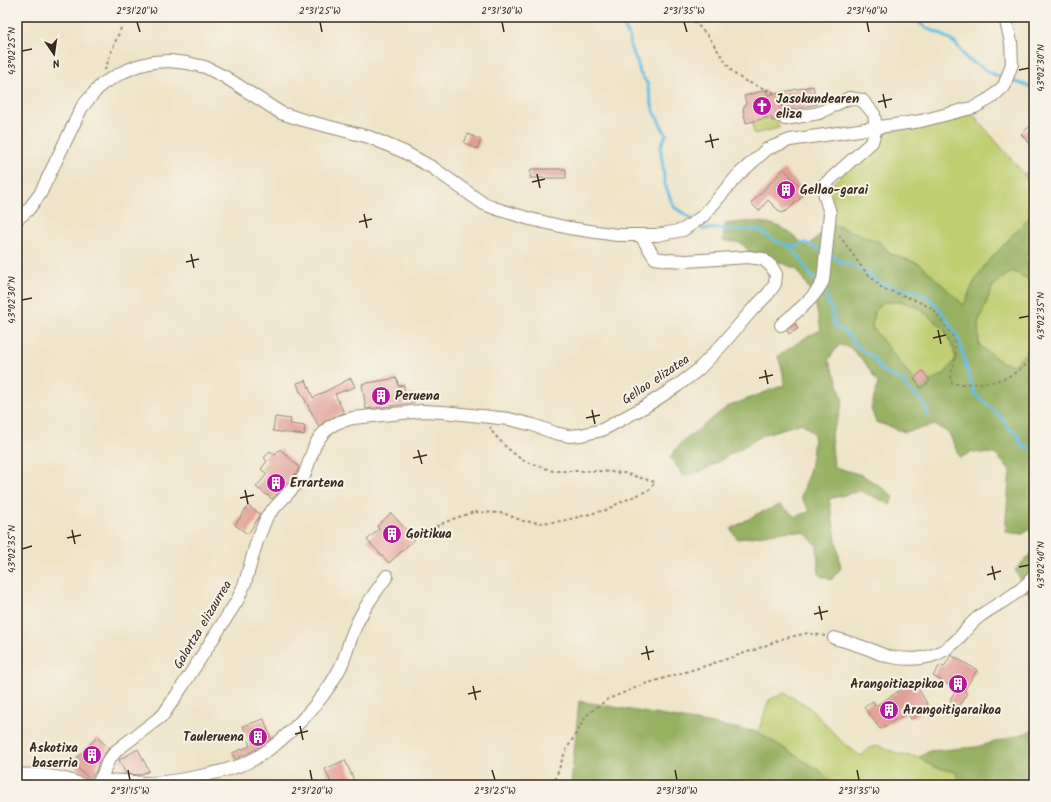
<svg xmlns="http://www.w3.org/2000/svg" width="1051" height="802" font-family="Kalam,sans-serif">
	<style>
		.green { fill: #bfce71; stroke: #7d7c48 }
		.forest { fill: #97b163; stroke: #696e40; fill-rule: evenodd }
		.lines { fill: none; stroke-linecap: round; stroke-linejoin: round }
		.stream { stroke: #64bde2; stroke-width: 3 }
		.building { fill: #e29d96 }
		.minor-casing { stroke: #948773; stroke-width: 14 }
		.path { stroke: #948773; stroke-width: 2; stroke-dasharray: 3 3; stroke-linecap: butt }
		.minor { stroke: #fff; stroke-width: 12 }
		.ticks { fill: none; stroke: #3b2a1e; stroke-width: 1.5 }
		.labels { text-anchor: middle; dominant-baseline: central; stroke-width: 4; stroke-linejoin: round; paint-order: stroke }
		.poi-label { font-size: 13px; font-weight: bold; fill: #3b2a1e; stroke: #f7f3e8; text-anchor: start }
		.street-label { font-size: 13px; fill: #3b2a1e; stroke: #f7f3e8 }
		.neatline { fill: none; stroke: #3b2a1e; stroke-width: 1.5 }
		.ticks-label { font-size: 10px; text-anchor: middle; fill: #3b2a1e }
	</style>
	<rect width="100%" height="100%" fill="#f7f3e8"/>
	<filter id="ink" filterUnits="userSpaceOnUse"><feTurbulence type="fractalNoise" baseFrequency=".025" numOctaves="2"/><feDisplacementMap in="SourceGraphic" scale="8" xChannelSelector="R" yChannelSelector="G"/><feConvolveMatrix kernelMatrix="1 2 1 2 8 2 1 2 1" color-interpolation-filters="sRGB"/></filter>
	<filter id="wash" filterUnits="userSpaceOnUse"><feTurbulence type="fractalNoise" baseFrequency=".012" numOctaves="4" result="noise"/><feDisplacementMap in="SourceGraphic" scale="16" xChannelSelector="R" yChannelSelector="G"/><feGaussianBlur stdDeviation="0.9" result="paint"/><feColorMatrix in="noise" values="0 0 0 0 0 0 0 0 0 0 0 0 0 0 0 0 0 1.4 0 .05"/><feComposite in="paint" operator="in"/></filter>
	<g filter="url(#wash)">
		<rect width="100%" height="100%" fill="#eee4c8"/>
		<!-- green -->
		<g class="green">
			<polygon points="972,113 1024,174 1034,198 1034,212 986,264 973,284 964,306 920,264 891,254 880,242 832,224 822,192 873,149 888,132 948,121"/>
			<polygon points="771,117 772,121 777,120 779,128 754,134 752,121"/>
			<polygon points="1012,271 1027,278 1034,284 1034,344 1014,365 1001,362 979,345 978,323 993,286"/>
			<polygon points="884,302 903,302 919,308 944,329 953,348 956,359 944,374 922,386 915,382 872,327 874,312"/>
			<polygon points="1034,359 1034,385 1026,380 1029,361"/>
			<polygon points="785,693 809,707 844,744 861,756 870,748 879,746 901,755 919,757 934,767 956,772 959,785 834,785 823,773 758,732 769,700"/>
			<polygon points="1034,777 1034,785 1016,785"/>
		</g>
		<!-- forest -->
		<g class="forest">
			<polygon points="1034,165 1034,198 1024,174"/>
			<path d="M1034,212V249L1025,256L1034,265V284L1027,278L1012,271L993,286L978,323L979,345L1001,362L1014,365L1034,344V359L1029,362L1026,380L1034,385V526L1023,534L1005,532L1010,470L995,454L971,452L960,458L949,433L935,425L905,432L876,422L871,409L878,383L864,361L849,347L839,345L828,360L836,377L843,402L837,421L831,435L834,467L862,475L881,487L894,497L890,504L860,491L829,499L841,568L831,580L819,575L817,546L805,533L790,531L737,539L731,529L757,514L780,505L796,517L810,511L801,497C810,473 813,459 814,434L802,423L765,434L702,471L684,476L670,457L681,443L727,407L784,385L783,373L778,356L805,338L821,330L814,297L797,269L768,258L750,254C743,241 737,242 723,241L725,224C746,221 769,219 787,231C794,236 801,242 807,247L832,224L880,242L891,254L920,264L964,305L973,284L986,264ZM884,302H903L919,308L944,329L953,348L956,359L944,374L922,385L915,382L872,327L874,312Z"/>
			<polygon points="1034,550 1034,598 1031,597 1015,570"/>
			<polygon points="579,701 758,732 823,773 834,785 571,785"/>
			<polygon points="1034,730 1034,777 1016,785 959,785 956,772 934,767 919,757 930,751 977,747 1026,733"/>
			<polygon points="17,771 51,785 17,785"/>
		</g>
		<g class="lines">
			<!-- stream -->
			<g class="stream">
				<polyline points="620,17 629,36 631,49 637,61 640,73 647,83 653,109 666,135 661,146 661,151 665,185 674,207 692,219"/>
				<polyline points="913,17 926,28 939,33 956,44 967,59 993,74 1004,78"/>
				<polyline points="1009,80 1034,88"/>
				<polyline points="700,226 703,229 709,229 719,228 726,230 759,230 777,242 793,246 806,243 822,251"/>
				<polyline points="788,246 797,254 811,276 818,282"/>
				<polyline points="829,254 842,263 849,264 860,269 882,284 901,289 918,292 927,296 941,311 958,337 973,389 976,395 1003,419 1008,428 1017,434 1023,447 1026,448 1034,447"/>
				<polyline points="824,287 825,293 831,309 834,325 849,335 853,342 863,351 874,358 879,367 884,372 903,381 908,390 917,396 925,405 928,417"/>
			</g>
		</g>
		<g id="blocks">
			<!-- building -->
			<g class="building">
				<polygon points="813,86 817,104 782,112 778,116 778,120 772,121 771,117 746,123 743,109 746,103 744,96 766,90 768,95"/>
				<polygon points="1034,123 1034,149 1021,134"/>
				<polygon points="468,134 481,140 477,149 464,143"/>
				<polygon points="531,169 566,169 566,178 530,178"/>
				<polygon points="784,169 806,193 788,210 781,213 768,200 759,211 751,203"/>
				<polygon points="795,323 798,329 789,334 787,330"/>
				<polygon points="923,371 930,381 921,388 914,378"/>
				<polygon points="351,378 355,387 335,394 344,413 326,420 319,427 301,392 300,392 297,383 306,380 313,398"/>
				<polygon points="397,378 398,386 404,385 405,395 413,394 414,403 366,409 362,384"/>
				<polygon points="275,417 291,419 290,424 305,426 304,435 273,431"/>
				<polygon points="280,449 299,467 297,472 272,499 256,487 267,474 261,469 267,461 264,458 270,451 275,455"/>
				<polygon points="248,506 260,514 257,520 248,534 235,525"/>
				<polygon points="391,513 415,539 389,563 367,540 379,529 377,526"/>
				<polygon points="951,655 977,670 964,691 967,693 959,706 950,700 956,689 933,676 940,665 944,667"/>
				<polygon points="911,683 916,689 918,688 929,707 911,719 907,713 880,729 864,707 873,701 876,706"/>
				<polygon points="264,719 271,739 250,752 235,759 232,753 250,746 243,726"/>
				<polygon points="97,737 109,748 99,761 96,771 90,779 72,763"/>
				<polygon points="138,749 149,771 139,775 126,774 119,760"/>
				<polygon points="345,760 356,785 332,785 325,769"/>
			</g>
		</g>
	</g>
	<g filter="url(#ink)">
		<use href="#blocks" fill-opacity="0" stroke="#948773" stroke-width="1"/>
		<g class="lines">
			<!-- minor casing -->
			<g class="minor-casing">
				<g id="minor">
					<polyline points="17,219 28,210 40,194 82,107 93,94 102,84 123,72 137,66 153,62 169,61 187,63 205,67 225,77 281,113 303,120 369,137 404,152 433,168 484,204 497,209 530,219 569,228 617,235 657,235 683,230 703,216 738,175 767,149 790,140 921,121 975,107 991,98 1004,86 1012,64 1011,42 1005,17"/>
					<path d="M781,325C796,312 814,299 823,281L830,213L825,197L824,185L872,142L876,128L874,114L862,100L849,98L819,113L785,119"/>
					<path d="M834,638C846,641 857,645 869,649C876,652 884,656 892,657C912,661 934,659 950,646C962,638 967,625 980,616C998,603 1020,594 1034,576"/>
					<path d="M17,775C38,773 63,777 83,785"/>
					<polyline points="97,785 103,774 108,761 117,750 163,715 180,690 237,601 245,583 256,544 267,516 304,476 315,445 320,437 329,427 339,422 353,418 422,411 443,412 509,419 533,425 555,433 569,436 581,435 602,430 646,406 677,386 698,370 721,346 752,310 768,294 775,284 776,274 771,266 763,259 748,257 687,261 668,260 655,258 641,236"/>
					<path d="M98,785C106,777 131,782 142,783C168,784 232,772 254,759C285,742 323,701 339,670C346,658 348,643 354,630C362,610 375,593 387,576"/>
				</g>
			</g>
			<!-- path -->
			<g class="path">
				<polyline points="690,17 708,36 733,73 745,81 780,95 783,109"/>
				<polyline points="105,70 112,50 121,28"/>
				<path d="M839,235L863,269L884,290L894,292L915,300L933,309L954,338L956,353L951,377L952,384C968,384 987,384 1003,379C1014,375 1025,366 1034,357"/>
				<polyline points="425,531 453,519 474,512 503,513 523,521 540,523 562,521 606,510 619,503 649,490 655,482 624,473 598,471 553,471 522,460 506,447 493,433 490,427"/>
				<polyline points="553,785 565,752 587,715 608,699 645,684 705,666 757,649 781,639 808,633 825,636"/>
			</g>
			<!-- minor -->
			<use href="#minor" class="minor"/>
		</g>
	</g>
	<!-- ticks -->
	<path class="ticks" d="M137,22L140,32M320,22L322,32M502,22L504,32M684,22L687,32M867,22L869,32M22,51L32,49M1019,70L1029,68M883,94L886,108M878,102L892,99M710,134L713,148M705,142L719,139M537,174L540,188M532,182L545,179M364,214L367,228M359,222L372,219M191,254L194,268M186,262L199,259M22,300L32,298M1019,318L1029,316M938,330L941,344M933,338L946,335M765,370L768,384M759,378L773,375M592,410L595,424M586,418L600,415M418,450L422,464M413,458L427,455M245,490L248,504M240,498L254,495M72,530L75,544M67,538L81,535M22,549L32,546M992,566L995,580M1019,567L1029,565M987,575L1001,571M819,606L822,620M814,614L828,611M646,646L649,660M641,654L654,651M473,686L476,700M468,694L481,691M300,726L303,740M295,734L308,731M128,770L130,780M310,770L312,780M492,770L495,780M675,770L677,780M857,770L859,780"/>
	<!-- icons -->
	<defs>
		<g id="church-disc" transform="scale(1)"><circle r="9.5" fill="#b5179e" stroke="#f7f3e8"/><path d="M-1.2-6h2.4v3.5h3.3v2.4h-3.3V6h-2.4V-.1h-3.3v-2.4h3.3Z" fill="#fff"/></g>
		<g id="building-disc" transform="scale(1)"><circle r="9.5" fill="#b5179e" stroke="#f7f3e8"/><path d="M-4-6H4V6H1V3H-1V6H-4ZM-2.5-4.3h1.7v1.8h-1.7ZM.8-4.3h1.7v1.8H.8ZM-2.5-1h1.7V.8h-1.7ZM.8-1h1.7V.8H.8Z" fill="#fff"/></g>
	</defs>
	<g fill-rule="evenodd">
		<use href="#church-disc" x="762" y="106"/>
		<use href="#building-disc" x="786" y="190"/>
		<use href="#building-disc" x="381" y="396"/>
		<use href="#building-disc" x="276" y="483"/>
		<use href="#building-disc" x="392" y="534"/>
		<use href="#building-disc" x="958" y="684"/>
		<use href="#building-disc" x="889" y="710"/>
		<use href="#building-disc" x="258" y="737"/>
		<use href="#building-disc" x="92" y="755"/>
	</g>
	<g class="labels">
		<!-- poi labels -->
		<g class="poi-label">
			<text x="776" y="99">Jasokundearen<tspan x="776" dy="15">eliza</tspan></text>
			<text x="800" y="190">Gellao-garai</text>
			<text x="395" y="396">Peruena</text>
			<text x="290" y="483">Errartena</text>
			<text x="406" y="534">Goitikua</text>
			<text x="944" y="684" text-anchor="end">Arangoitiazpikoa</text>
			<text x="903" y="710">Arangoitigaraikoa</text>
			<text x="244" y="737" text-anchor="end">Tauleruena</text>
			<text x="78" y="748" text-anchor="end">Askotixa<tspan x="78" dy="15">baserria</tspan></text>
		</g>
		<!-- street labels -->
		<g class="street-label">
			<text transform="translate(656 380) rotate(-34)">Gellao elizatea</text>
			<text transform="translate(203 625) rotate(-59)">Galartza elizaurrea</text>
		</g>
	</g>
	<!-- margin -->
	<rect width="1051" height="802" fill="none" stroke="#f7f3e8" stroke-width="44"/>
	<!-- north arrow -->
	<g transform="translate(54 54) rotate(167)" stroke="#f7f3e8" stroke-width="3" paint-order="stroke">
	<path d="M0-3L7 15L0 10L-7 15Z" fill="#3b2a1e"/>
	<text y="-6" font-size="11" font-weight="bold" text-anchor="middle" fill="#3b2a1e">N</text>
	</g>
	<rect x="22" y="22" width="1007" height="758" class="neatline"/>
	<g class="ticks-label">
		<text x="137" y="14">2°31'20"W</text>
		<text x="320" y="14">2°31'25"W</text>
		<text x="502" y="14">2°31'30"W</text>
		<text x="684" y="14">2°31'35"W</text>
		<text x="867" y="14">2°31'40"W</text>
		<text transform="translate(11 51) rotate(-90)" y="4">43°02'25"N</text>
		<text transform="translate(1040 68) rotate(-90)" y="4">43°02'30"N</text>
		<text transform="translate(11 300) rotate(-90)" y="4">43°02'30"N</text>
		<text transform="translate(1040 316) rotate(-90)" y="4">43°02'35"N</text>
		<text transform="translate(11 549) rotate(-90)" y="4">43°02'35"N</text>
		<text transform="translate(1040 565) rotate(-90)" y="4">43°02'40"N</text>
		<text x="130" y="794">2°31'15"W</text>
		<text x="312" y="794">2°31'20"W</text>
		<text x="495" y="794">2°31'25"W</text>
		<text x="677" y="794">2°31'30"W</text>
		<text x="859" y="794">2°31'35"W</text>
	</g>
</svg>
